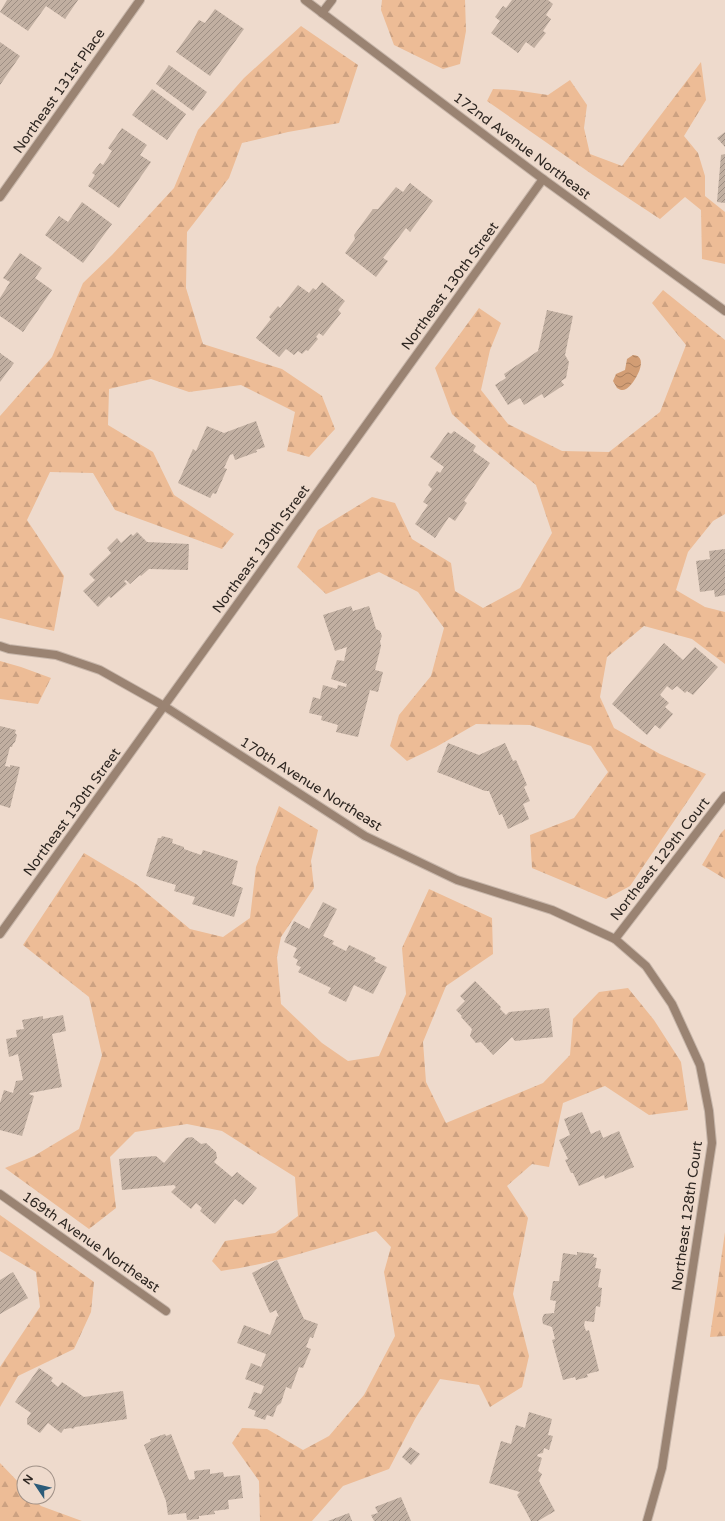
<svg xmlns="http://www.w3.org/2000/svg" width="725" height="1521" font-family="'Varela Round',sans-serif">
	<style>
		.forest { fill: url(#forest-firs) }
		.water { fill: url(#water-waves) }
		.building { fill: url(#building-hatch) }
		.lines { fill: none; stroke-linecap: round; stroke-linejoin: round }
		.minor-casing { stroke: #c7b6aa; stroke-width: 10 }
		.minor { stroke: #9a8372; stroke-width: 8 }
		.labels { text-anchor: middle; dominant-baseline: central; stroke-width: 3.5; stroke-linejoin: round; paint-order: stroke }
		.street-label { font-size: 14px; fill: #2d2621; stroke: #eedacc }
	</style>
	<defs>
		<pattern id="forest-firs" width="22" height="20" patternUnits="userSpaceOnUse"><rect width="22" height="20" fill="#edbc96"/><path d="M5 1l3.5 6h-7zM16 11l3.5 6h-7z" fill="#cca181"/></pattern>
		<pattern id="water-waves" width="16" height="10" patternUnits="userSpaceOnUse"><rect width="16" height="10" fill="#d29d74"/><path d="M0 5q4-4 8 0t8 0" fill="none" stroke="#ab805f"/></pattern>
		<pattern id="building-hatch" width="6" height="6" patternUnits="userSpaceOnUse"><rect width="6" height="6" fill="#c1afa1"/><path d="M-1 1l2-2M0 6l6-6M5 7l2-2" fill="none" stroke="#9d8e83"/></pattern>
	</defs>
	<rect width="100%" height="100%" fill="#eedacc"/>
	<!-- forest -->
	<g class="forest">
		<polygon points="382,0 465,0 466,31 460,64 443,69 394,45 381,10"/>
		<polygon points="301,26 358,65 339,123 288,132 242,143 229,178 187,232 186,288 203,344 282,369 322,396 335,429 309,457 287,451 295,412 241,385 189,392 151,379 109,389 108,425 153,452 174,495 234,534 222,549 115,510 93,473 50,472 27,520 64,576 54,631 0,618 0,416 52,357 83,283 112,255 174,188 198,130 244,78"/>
		<polygon points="701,62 706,100 684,136 698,153 705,176 705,196 725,212 725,264 702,259 701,210 685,197 660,219 593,175 487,101 493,89 514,90 548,95 570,80 587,105 584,128 590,154 622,166"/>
		<polygon points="663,290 725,340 725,514 713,521 688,552 676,590 705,607 725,612 725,664 692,639 644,626 607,657 600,697 614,728 660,754 706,774 630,886 606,899 532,868 530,835 574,818 608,772 591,746 530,725 476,724 436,747 407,761 390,746 399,715 431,676 444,628 418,592 379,572 326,594 297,567 318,530 372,497 395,503 412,539 451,563 455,591 483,608 520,588 552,533 536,485 484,443 452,414 435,368 479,308 501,323 490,350 481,390 508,424 562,451 609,452 660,412 686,345 652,303"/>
		<polygon points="0,661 21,667 51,678 38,704 0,699"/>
		<path d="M279,806L318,830L311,861L314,888L281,937L277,957L281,1004L322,1043L348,1061L379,1056L406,994L402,948L429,889L492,918L493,954L446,986L423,1042L426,1082L446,1123L543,1083L570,1055L573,1019L599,992L628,988L654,1020L681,1062L688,1110L649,1115L605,1086L563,1103L549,1167L532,1164L507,1186L528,1218L513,1294L529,1356L522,1387L490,1407L479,1385L440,1379L415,1419L389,1469L343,1486L312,1521H260L259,1481L232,1443L242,1428L267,1429L303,1450L329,1436L364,1395L395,1336L384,1272L391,1247L376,1231C325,1246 274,1264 221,1271L212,1261L225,1241L275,1233L298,1216L295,1177L222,1131L187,1124L135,1132L110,1157L116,1208L89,1229L5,1168L34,1156L79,1129L102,1055L89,997L23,945L84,853L136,884L190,929L223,937L250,918L256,867Z"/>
		<polygon points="725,829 725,879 702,865 721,833"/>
		<polygon points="0,1215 94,1282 91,1312 74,1349 18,1376 0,1407 0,1367 40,1307 36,1272 0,1251"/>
		<polygon points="725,1232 725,1336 710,1337"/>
		<polygon points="0,1463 24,1488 24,1497 32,1497 41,1506 82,1521 0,1521"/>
	</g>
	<!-- water -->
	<path class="water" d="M633,355C651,356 634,385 626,389C623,391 620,390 617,388L613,381L616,374L625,370L627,359Z"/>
	<!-- building -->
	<g class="building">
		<polygon points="7,0 78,0 65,19 46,6 28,31 0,12"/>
		<polygon points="512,0 548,0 553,4 546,15 551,19 543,31 546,33 534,48 526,42 518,53 491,33 500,21 495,17 503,6 506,8"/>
		<polygon points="215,9 244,29 210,76 176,52 199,20 205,23"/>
		<polygon points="0,42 20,56 0,85"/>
		<polygon points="169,65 207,92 193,111 156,84"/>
		<polygon points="152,89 186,114 167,140 132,115"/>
		<polygon points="122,128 147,145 140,155 151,162 119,208 88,186 95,175 92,173 100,163 103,165 112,151 108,148"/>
		<polygon points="725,132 725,147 717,138"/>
		<polygon points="725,154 725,203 717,202 721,155"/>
		<polygon points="410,183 433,201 410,232 406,228 383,258 388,261 376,277 345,253 355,239 354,235 373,209 378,209 396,187 403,192"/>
		<polygon points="82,202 112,224 83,263 45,235 59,216 68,222"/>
		<polygon points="20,253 42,268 35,278 52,290 23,332 0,316 0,298 10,282 3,278"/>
		<polygon points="322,282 345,301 338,310 341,313 323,336 319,333 316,337 318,339 308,351 306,350 302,354 298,351 294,355 286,349 279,357 256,338 271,319 269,317 278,306 280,308 298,285 309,293 313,288 316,290"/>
		<polygon points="547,310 573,316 565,355 569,362 566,378 561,381 564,385 544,398 542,394 524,405 520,398 508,405 495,385 506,378 504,374 538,351"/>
		<polygon points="0,353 14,363 0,382"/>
		<polygon points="256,421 265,447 256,450 257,452 235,460 233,454 230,455 224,468 227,469 216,494 213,493 210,498 178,483 193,449 196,451 207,426 224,433"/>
		<polygon points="454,431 476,446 473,451 490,463 464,501 467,503 455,521 449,517 435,538 415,524 428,505 423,502 432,489 428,485 437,471 440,473 444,467 430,457 448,432 451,434"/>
		<polygon points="137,532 147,542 189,544 188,570 149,569 141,576 140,575 130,584 126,580 124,581 127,584 111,598 109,596 98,607 83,591 95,580 89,574 111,553 107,548 117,538 121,543 131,534 133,536"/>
		<polygon points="725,549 725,595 715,597 714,590 700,592 696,561 710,559 709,551"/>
		<polygon points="351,606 353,611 369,606 376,629 380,631 382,636 380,641 381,646 375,670 383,672 378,692 370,690 358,737 336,732 338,725 321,720 322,716 309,713 313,697 320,699 323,685 337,689 338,685 346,687 347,684 331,679 337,660 344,661 347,647 335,651 323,615"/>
		<polygon points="664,643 683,660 695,647 718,667 693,695 687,691 685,693 677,686 672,690 667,686 660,695 669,703 665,707 673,714 660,729 655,725 647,735 612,704"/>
		<polygon points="0,726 16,730 15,733 17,735 15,742 13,744 12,747 10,747 5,766 10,767 10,765 20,767 10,808 0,805"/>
		<polygon points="448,743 479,755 505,743 513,761 516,760 527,785 524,787 530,801 523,804 529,819 508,829 502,814 499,815 489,791 485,791 437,772"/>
		<polygon points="162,836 173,839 172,843 184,847 184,849 201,855 203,850 238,861 232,884 243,888 234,917 192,904 195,897 174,891 176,885 146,876 158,838 161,838"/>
		<polygon points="323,902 337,909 323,936 334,941 332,944 346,951 349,945 376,958 374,961 387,967 373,994 354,985 346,1002 328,993 331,988 298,972 301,967 296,965 298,960 293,957 297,948 284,942 294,921 309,929"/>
		<polygon points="475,981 501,1007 500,1009 506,1015 509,1012 549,1008 553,1037 515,1041 512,1037 493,1055 481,1042 476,1043 470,1036 472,1029 461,1017 462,1016 456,1010 465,1001 460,996"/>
		<polygon points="63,1015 66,1031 52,1034 62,1087 30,1093 29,1094 34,1096 22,1136 0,1130 0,1103 4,1090 13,1093 16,1081 23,1080 18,1054 9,1057 6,1039 17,1037 16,1030 24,1029 22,1020 43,1016 43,1019"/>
		<polygon points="582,1112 591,1134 600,1130 603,1138 619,1131 634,1167 605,1179 604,1175 579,1186 573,1173 571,1173 565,1160 568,1159 559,1140 570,1135 564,1119"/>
		<polygon points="192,1137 201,1144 206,1143 216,1152 217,1158 214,1162 232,1177 237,1172 257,1188 243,1205 235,1199 215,1224 200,1211 202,1208 196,1203 191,1209 171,1192 176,1187 174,1185 122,1190 119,1159 156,1156 164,1163 186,1138"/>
		<polygon points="577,1252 594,1254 593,1257 597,1258 595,1268 601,1269 598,1287 602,1288 600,1307 596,1306 594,1322 585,1321 584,1325 586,1331 589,1330 599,1371 587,1374 588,1377 576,1380 575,1377 563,1380 552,1340 555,1339 552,1327 543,1324 542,1319 544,1314 554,1313 556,1301 550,1300 553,1281 559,1281 563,1253 577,1255"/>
		<polygon points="277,1260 304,1319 318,1324 313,1338 310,1337 306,1347 311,1349 303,1368 299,1367 291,1389 286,1387 281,1403 277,1406 273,1417 267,1415 265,1420 254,1416 256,1411 248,1408 254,1392 261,1394 264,1386 245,1379 251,1363 261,1367 266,1354 237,1343 244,1325 270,1335 277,1316 279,1317 276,1310 270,1313 252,1273"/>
		<polygon points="13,1272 28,1298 0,1314 0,1280"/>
		<polygon points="39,1368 53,1378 51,1381 58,1387 62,1382 84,1397 123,1391 127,1419 75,1427 73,1429 71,1428 64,1429 61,1433 48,1423 40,1433 27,1424 27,1419 31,1413 15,1402"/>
		<polygon points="529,1412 552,1419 548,1435 553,1436 549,1450 544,1448 543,1453 538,1454 537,1456 542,1458 538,1471 542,1474 539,1481 555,1511 538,1521 531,1521 517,1495 520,1492 489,1483 501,1441 511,1444 516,1425 525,1428"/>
		<polygon points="165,1434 166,1436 171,1434 189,1480 195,1479 194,1471 210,1469 210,1474 223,1472 224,1477 240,1475 243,1498 228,1500 229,1509 214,1511 215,1514 199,1516 199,1519 187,1520 186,1513 168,1515 166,1501 144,1445 151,1441 150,1439"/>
		<polygon points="410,1447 420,1454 411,1465 402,1457"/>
		<polygon points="401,1497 411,1521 374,1521 371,1515 378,1513 375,1507"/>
		<polygon points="349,1513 352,1521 328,1521"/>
	</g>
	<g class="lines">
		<!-- minor casing -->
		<g class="minor-casing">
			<g id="minor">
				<polyline points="305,0 543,179 725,311"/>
				<polyline points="322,13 332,0"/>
				<polyline points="0,197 140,0"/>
				<polyline points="0,646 9,649 56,655 100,670 164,706 365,836 457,880 552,910 615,939 646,966 672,1004 700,1065 709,1111 712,1143 662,1468 647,1521"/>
				<polyline points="0,934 543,179"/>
				<polyline points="615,939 725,796"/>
				<polyline points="0,1194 166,1311"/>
			</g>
		</g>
		<!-- minor -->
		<use href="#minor" class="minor"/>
	</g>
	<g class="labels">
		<!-- street labels -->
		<g class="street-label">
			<text transform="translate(59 91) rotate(-55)">Northeast 131st Place</text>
			<text transform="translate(522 146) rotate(37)">172nd Avenue Northeast</text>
			<text transform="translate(450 286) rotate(-54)">Northeast 130th Street</text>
			<text transform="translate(261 549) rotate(-54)">Northeast 130th Street</text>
			<text transform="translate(311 784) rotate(32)">170th Avenue Northeast</text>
			<text transform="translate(72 812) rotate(-54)">Northeast 130th Street</text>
			<text transform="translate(660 859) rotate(-52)">Northeast 129th Court</text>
			<text transform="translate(687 1216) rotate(-82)">Northeast 128th Court</text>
			<text transform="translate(91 1242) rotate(35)">169th Avenue Northeast</text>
		</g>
	</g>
	<!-- north arrow -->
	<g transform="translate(36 1485) rotate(305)"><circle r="19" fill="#eedacc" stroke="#a19288"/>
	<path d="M0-3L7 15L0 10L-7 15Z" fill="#2b5b79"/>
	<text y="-6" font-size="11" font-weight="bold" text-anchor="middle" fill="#2d2621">N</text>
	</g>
</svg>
